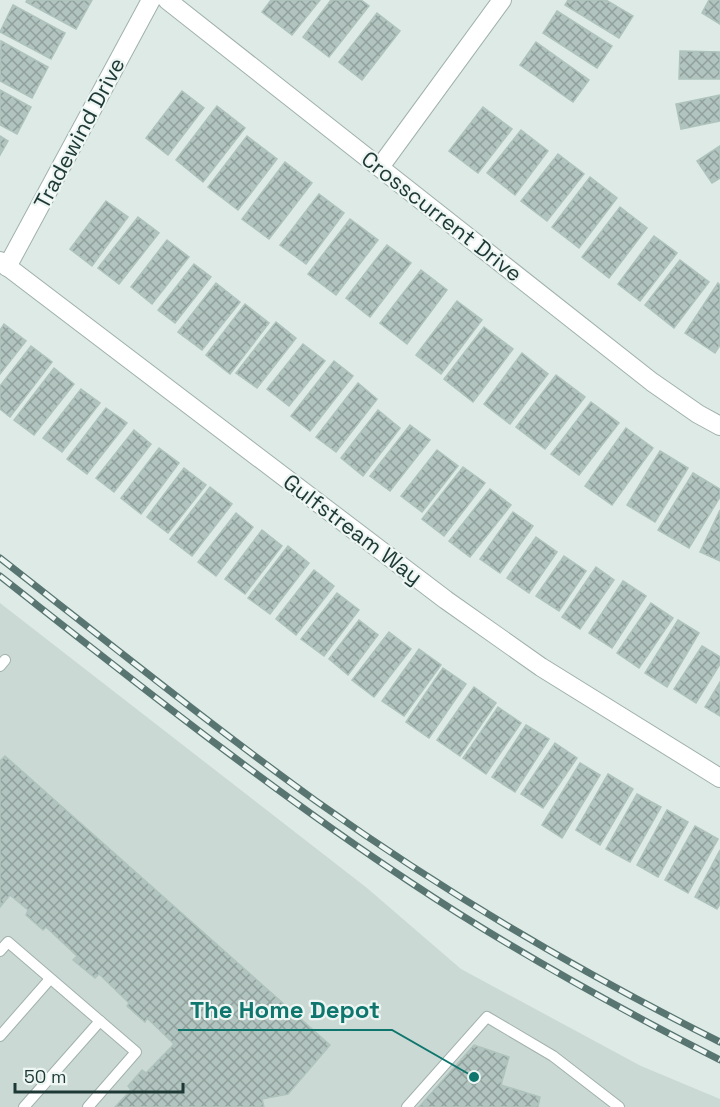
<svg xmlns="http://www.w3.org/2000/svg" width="720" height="1107" font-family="'Space Grotesk',sans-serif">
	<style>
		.built { fill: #cbd9d4 }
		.building { fill: url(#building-cross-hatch); stroke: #afc3bd; stroke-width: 1.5 }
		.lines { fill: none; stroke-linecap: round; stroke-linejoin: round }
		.lane-casing { stroke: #a0b1ad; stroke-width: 12 }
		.street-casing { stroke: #a0b1ad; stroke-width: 20 }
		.lane { stroke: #fff; stroke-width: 10 }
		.street { stroke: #fff; stroke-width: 18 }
		.rail-casing { stroke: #587571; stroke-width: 7 }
		.rail { stroke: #edf6f3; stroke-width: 4.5; stroke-dasharray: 14; stroke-linecap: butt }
		.labels { text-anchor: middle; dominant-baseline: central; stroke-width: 4.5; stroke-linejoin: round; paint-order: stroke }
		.street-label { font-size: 22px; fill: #1e3935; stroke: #edf6f3 }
		.leader { fill: none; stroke: #0f766e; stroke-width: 2 }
		.callout-dot { fill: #0f766e; stroke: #edf6f3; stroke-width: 2 }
		.callout-label { font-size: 24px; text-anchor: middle; font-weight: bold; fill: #0f766e; stroke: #edf6f3; stroke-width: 4.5; stroke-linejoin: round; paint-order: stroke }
	</style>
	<defs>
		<pattern id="building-cross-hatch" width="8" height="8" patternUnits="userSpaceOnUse" patternTransform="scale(1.5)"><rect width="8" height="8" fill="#b2c4bf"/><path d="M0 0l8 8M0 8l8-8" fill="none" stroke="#90a09c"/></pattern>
	</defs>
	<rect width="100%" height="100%" fill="#ddeae5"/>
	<!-- built -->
	<polygon class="built" points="0,603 367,888 461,969 641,1066 720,1099 720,1107 0,1107"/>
	<!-- building -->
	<g class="building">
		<polygon points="27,0 92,0 76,29 26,2"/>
		<polygon points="271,0 320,0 292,35 262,12"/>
		<polygon points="331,0 361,0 369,6 329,57 303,37"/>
		<polygon points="568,0 606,0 633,16 619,38 565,5"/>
		<polygon points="709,0 720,0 720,24 702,13"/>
		<polygon points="13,5 65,33 51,59 0,32"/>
		<polygon points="557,11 612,46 597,68 543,33"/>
		<polygon points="377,13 400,31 362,80 339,62"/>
		<polygon points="1,41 48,67 32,98 0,81"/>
		<polygon points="536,42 589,80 573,102 520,65"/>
		<polygon points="680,51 720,52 720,79 679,79"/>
		<polygon points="0,90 31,107 17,134 0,125"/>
		<polygon points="182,91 204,108 168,155 146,138"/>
		<polygon points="720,95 720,121 681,129 676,104"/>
		<polygon points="217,106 245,128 203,182 176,160"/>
		<polygon points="483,107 512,129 478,173 449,151"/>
		<polygon points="521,130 548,151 515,195 487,173"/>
		<polygon points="0,136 8,141 0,155"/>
		<polygon points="247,136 277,159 238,210 208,187"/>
		<polygon points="720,146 720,178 712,183 697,161"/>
		<polygon points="558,154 584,174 547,221 521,201"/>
		<polygon points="285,162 312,183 269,239 242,219"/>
		<polygon points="590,177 617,198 579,248 552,227"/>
		<polygon points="319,194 344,213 306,264 280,245"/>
		<polygon points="106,201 128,217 92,266 70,249"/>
		<polygon points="620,207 647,228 609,278 582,257"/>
		<polygon points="138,217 159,233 119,284 98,268"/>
		<polygon points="350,219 378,240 336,295 308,274"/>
		<polygon points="654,236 677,253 640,301 618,284"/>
		<polygon points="167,240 189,257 152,304 131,287"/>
		<polygon points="387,245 411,263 370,317 346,298"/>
		<polygon points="680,260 709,282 674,328 645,305"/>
		<polygon points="194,264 211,277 175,323 158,310"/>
		<polygon points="421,270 447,290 407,344 380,323"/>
		<polygon points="216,283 240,302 202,350 178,332"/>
		<polygon points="718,283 720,285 720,345 715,353 685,333"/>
		<polygon points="457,301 482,320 441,374 416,355"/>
		<polygon points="245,304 269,323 230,374 206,355"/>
		<polygon points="276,322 296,338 257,388 236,373"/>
		<polygon points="4,324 26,341 0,374 0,330"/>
		<polygon points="484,327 513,349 473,402 444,379"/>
		<polygon points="303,344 325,361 289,406 267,389"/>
		<polygon points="31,346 52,362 10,417 0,409 0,386"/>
		<polygon points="522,353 548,374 510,424 484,404"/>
		<polygon points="334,361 353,376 310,431 291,416"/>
		<polygon points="54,368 74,384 34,435 14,420"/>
		<polygon points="556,375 585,397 545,449 516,427"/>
		<polygon points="358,383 377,399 336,452 316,437"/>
		<polygon points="81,389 100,403 62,452 43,438"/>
		<polygon points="591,402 619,423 579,475 551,454"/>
		<polygon points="106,408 127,423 87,474 67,459"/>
		<polygon points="378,410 400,428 363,476 341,458"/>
		<polygon points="410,425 430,440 390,491 370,476"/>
		<polygon points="626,428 653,448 612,505 585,486"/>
		<polygon points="134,430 151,444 114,492 96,478"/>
		<polygon points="159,448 179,463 141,514 121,498"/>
		<polygon points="437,450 458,466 422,512 401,496"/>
		<polygon points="660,451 688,468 655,522 627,505"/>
		<polygon points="463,467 485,483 444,536 422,519"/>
		<polygon points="184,468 206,485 168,533 147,517"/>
		<polygon points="693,473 720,489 720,497 689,548 658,530"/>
		<polygon points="210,487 232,504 192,556 170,539"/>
		<polygon points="490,489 511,505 470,557 449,541"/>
		<polygon points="720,510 720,561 700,552"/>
		<polygon points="513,512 533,526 500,573 480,559"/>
		<polygon points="236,513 253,527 216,576 198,562"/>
		<polygon points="262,530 282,546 245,594 225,579"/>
		<polygon points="536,537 557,552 529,593 507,578"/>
		<polygon points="288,546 309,563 270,614 248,598"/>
		<polygon points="564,556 586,571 559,611 536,596"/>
		<polygon points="596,567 614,580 580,629 562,617"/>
		<polygon points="314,570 334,586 296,635 276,619"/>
		<polygon points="623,581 646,596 612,648 589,633"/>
		<polygon points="337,593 359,610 324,656 301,639"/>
		<polygon points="651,603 673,618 639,668 617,653"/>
		<polygon points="359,620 378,635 348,675 329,659"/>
		<polygon points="678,620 699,633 667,687 645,673"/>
		<polygon points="389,632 411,649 374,697 352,680"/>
		<polygon points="702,646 720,657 720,664 696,703 674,689"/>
		<polygon points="419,649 441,665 404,716 382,701"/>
		<polygon points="443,668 466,684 429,738 406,722"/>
		<polygon points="720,682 720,716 705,707"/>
		<polygon points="474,687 496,703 460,756 437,740"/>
		<polygon points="498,707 521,723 486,774 463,758"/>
		<polygon points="526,725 549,739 515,792 492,777"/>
		<polygon points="555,743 577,758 543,808 521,794"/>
		<polygon points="5,756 330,1045 288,1094 262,1099 264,1107 115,1107 131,1090 128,1086 142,1070 146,1073 174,1044 147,1018 145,1022 127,1006 129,1003 99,974 95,978 73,960 77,956 46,927 43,930 26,915 28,910 10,895 0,907 0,761"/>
		<polygon points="580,763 600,775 562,838 542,825"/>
		<polygon points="608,774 633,789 600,845 576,830"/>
		<polygon points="637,794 661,807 630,862 606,849"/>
		<polygon points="667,810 688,822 658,877 637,865"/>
		<polygon points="695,826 718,839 688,893 665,880"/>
		<polygon points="720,850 720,904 717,909 695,897"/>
		<polygon points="474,1045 509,1057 501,1085 540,1097 538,1107 419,1107"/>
	</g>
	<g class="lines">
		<!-- lane casing -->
		<g class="lane-casing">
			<g id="lane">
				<polyline points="0,666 5,660"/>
				<polyline points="0,951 8,942 136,1052 88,1107"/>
				<polyline points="0,1036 50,979"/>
				<polyline points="24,1107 100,1021"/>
				<polyline points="407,1107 487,1017 553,1056 619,1107"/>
			</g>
		</g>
		<!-- street casing -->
		<g class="street-casing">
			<g id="street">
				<polyline points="167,0 652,382 698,414 720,426"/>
				<polyline points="380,167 502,0"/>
				<polyline points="0,261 446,600 541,667 720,778"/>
				<polyline points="7,267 151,0"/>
			</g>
		</g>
		<!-- lane -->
		<use href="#lane" class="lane"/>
		<!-- street -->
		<use href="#street" class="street"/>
		<!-- rail casing -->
		<g class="rail-casing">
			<g id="rail">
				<path d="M0,558C105,640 208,723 316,801C444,892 580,972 720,1042"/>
				<path d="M0,576C134,681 268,788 410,882C509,948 614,1006 720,1060"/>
			</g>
		</g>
		<!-- rail -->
		<use href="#rail" class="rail"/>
	</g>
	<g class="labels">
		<!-- street labels -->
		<g class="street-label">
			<text transform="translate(79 133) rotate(-62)">Tradewind Drive</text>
			<text transform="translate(442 216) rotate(38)">Crosscurrent Drive</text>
			<text transform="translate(353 529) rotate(37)">Gulfstream Way</text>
		</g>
	</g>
	<!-- callouts -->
	<path class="leader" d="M474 1077L392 1030H178"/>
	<circle class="callout-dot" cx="474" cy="1077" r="6"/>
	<g class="callout-label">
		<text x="285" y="1018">The Home Depot</text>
	</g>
	<!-- scale -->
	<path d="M15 1083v9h168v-9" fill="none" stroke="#1e3935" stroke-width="3"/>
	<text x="24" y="1083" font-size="18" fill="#1e3935" stroke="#edf6f3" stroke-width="4.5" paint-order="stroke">50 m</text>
</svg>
